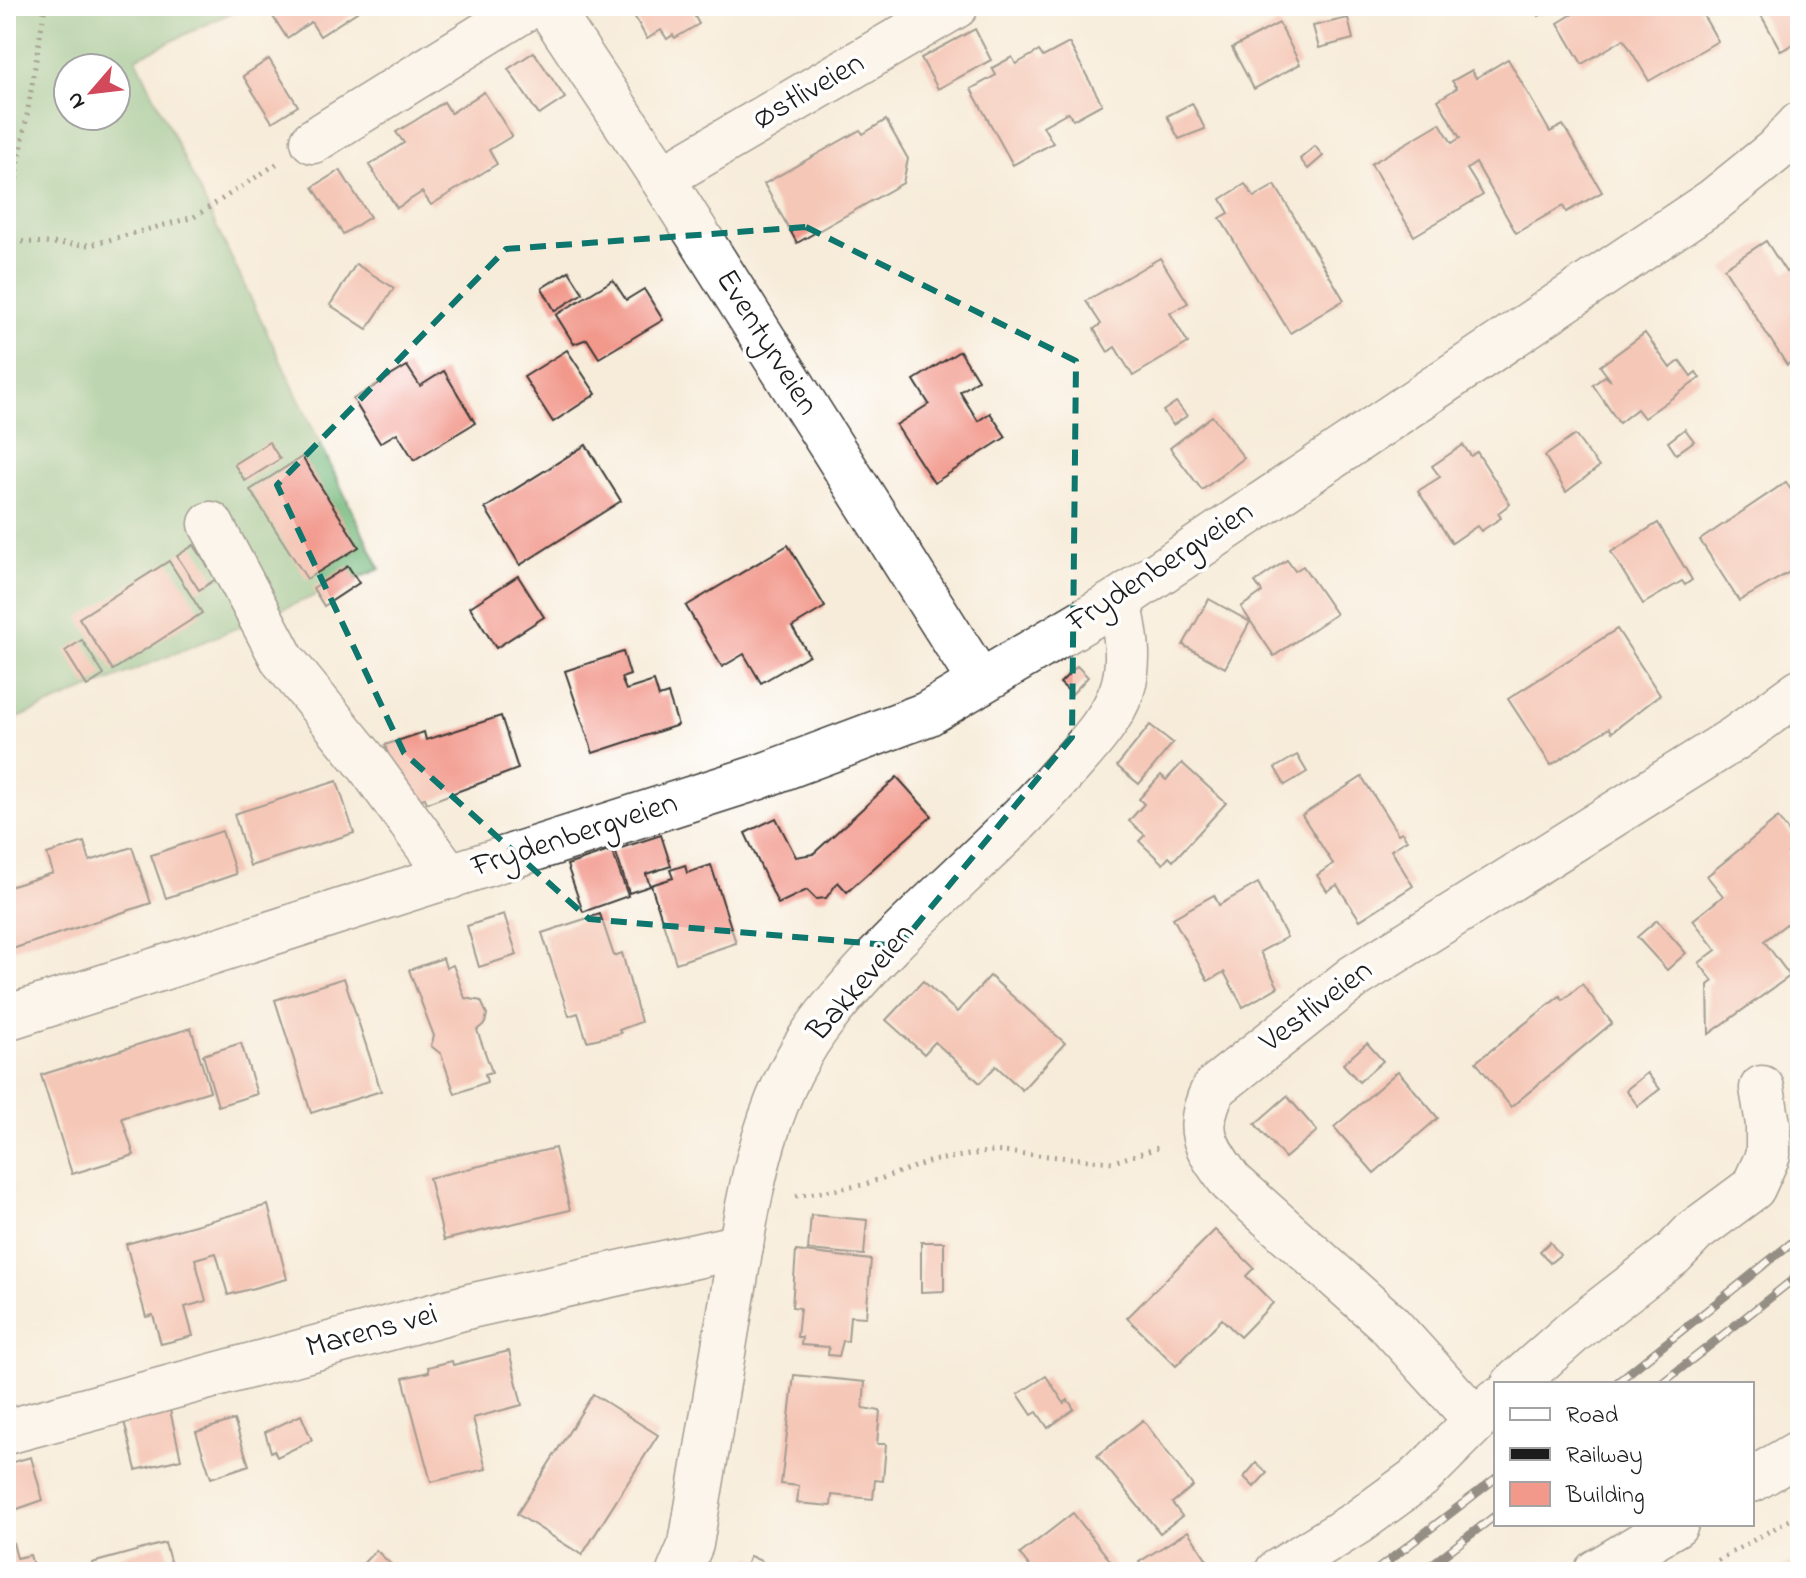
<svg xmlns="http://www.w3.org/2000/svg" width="1806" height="1578" font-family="'Indie Flower',sans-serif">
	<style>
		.forest { fill: #76b97d; stroke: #496a4c; stroke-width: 2; fill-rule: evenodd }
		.building { fill: #f2998c }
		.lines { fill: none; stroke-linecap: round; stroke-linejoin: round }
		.minor-casing { stroke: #3d3b38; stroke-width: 47 }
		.major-casing { stroke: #3d3b38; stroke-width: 47 }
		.path { stroke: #3d3b38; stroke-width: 5; stroke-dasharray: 2 6; stroke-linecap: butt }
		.minor { stroke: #fff; stroke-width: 44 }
		.major { stroke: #fff; stroke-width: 44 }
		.rail-casing { stroke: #1c1c1c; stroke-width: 9 }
		.rail { stroke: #fff; stroke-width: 6; stroke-dasharray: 18; stroke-linecap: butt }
		.marked { fill: none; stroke: #0f766e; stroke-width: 6; stroke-dasharray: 16 10; stroke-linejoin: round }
		.labels { text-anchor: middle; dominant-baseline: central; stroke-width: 7; stroke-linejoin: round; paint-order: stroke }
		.street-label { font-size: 32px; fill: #1c1c1c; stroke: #fff }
	</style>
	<rect width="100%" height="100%" fill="#fff"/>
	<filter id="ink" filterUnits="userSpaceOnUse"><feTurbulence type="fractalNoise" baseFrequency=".0125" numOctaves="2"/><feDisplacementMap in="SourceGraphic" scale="16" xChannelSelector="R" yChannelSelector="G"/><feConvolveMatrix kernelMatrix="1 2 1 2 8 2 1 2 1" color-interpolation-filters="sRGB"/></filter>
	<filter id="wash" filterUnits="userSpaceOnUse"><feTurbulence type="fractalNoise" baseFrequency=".006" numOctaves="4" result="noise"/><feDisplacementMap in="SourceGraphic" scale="32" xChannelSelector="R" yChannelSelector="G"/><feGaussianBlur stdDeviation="1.8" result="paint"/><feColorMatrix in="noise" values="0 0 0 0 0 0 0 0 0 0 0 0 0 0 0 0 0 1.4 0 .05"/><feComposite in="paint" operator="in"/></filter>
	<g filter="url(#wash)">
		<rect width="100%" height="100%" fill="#f7ecda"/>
		<!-- forest -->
		<path class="forest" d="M6,6H245L136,58L380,569L6,723ZM68,68H116V116H68Z"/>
		<g id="blocks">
			<!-- building -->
			<g class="building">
				<polygon points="266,6 366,6 320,36 311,22 287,38"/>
				<polygon points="619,6 689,6 699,24 675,38 673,35 667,39 661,30 647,39 631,10 623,14"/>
				<polygon points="1533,6 1557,6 1539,16"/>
				<polygon points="1586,6 1698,6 1718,41 1649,81 1624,39 1582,64 1558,23"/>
				<polygon points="1756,6 1800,6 1800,40 1781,51"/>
				<polygon points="1348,18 1353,39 1319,48 1313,26"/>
				<polygon points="1279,23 1300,64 1254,89 1232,48"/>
				<polygon points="975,29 991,60 938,89 921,58"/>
				<polygon points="1069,43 1102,104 1073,120 1068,112 1043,126 1053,143 1013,165 971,89 996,75 992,68 1012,57 1016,64 1039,51 1043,57"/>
				<polygon points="534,52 565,98 539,115 508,69"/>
				<polygon points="269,59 298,106 272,122 243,76"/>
				<polygon points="1508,59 1550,132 1563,125 1602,192 1566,212 1563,206 1516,233 1476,163 1467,169 1483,195 1414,236 1371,164 1440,123 1452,143 1460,138 1438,100 1457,88 1452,81 1472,70 1476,78"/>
				<polygon points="484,92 512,136 489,150 497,164 431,205 422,192 397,208 369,165 404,143 396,132 416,120 444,102 451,113"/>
				<polygon points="1192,103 1205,129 1179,139 1167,116"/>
				<polygon points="886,120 908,159 903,183 797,243 764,184 860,130 863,134"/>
				<polygon points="1315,146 1323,156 1308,169 1300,159"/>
				<polygon points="340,170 370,217 343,234 313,187"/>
				<polygon points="1245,184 1254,197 1275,185 1344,300 1290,333 1220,218 1229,213 1221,199"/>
				<polygon points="1766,241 1786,272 1800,263 1800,356 1787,365 1724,268"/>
				<polygon points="1160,258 1188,303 1170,313 1188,343 1133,376 1115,347 1108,352 1094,329 1101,324 1086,301"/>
				<polygon points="356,264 394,288 367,329 330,305"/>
				<polygon points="569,271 583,293 555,311 542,288"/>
				<polygon points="613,280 626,300 644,289 663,320 599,358 587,339 574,344 556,315"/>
				<polygon points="1645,333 1670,368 1680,361 1691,376 1696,372 1700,378 1644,418 1637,409 1619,423 1593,385 1605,376 1611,381 1600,366"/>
				<polygon points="567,350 596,394 553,422 524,377"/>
				<polygon points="960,351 978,380 960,392 978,421 990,413 1006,437 934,483 896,425 929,404 914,380"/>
				<polygon points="407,366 420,386 444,371 475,423 414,460 397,433 380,443 353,399"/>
				<polygon points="1176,402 1187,416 1173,425 1163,411"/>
				<polygon points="1212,416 1244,458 1202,490 1170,448"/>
				<polygon points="1685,429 1694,441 1676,454 1668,442"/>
				<polygon points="1575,435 1599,467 1566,492 1545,456"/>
				<polygon points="269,442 280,459 245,481 234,464"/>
				<polygon points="586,445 621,501 520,565 485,508"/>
				<polygon points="1463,445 1471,456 1477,452 1510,504 1498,513 1501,518 1481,531 1477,526 1452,543 1418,491 1440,477 1432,466"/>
				<polygon points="302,457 359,547 307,579 250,490"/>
				<polygon points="1786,482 1800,504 1800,566 1739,601 1700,540"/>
				<polygon points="1658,523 1692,580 1685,585 1682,581 1643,604 1611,552"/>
				<polygon points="194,545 216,579 199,590 177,556"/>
				<polygon points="788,545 825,607 792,627 809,655 761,683 744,654 722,667 686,606"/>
				<polygon points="1287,560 1295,571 1303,566 1336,614 1274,656 1241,607 1262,592 1255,582"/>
				<polygon points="169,561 202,613 113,670 79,618"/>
				<polygon points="348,566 359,583 324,606 313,588"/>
				<polygon points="518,576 544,617 496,648 470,607"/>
				<polygon points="1209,599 1250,622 1225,668 1183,645"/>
				<polygon points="1617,629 1660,695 1612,732 1609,728 1551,765 1508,699"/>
				<polygon points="82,640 104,675 87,686 65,651"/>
				<polygon points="623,652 630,675 621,678 626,690 654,681 659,697 668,694 678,725 593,753 565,671"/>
				<polygon points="1077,666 1088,677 1072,694 1060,683"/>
				<polygon points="501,716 518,769 427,803 425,798 405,804 385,745 424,732 426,740"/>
				<polygon points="1150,725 1173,743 1139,784 1117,766"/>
				<polygon points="1297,755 1307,772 1285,785 1275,768"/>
				<polygon points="1182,763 1226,803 1173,861 1169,857 1163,864 1139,841 1145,835 1129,821 1144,804 1139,799 1161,775 1166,780"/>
				<polygon points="897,777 932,816 847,892 838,882 826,898 816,899 807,890 778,904 745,833 776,818 796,857 813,854"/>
				<polygon points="1362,777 1398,834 1402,832 1407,840 1391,850 1413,886 1360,920 1337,885 1327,891 1317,875 1333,864 1302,815"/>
				<polygon points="337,781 354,833 250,866 234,814"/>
				<polygon points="1778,818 1799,845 1788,853 1800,869 1800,923 1794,928 1789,922 1764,941 1790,976 1709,1034 1708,985 1713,981 1699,963 1716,950 1693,920 1723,896 1707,876"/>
				<polygon points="222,831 236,874 166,898 151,855"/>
				<polygon points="661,835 671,866 646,874 650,886 629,893 615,850"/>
				<polygon points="84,842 90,861 132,847 151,903 6,951 6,888 53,873 47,854"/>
				<polygon points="612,850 628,896 583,912 567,865"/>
				<polygon points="685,865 687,873 711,865 736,943 676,963 651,885 673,878 670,870"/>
				<polygon points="1258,883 1287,937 1260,952 1278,987 1243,1007 1224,972 1208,981 1173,918 1214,895 1219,905"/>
				<polygon points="504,914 517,955 479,967 467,926"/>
				<polygon points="600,914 614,956 622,953 641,1022 619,1030 621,1033 587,1041 578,1013 569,1016 542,933"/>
				<polygon points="1657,920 1686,953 1667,970 1637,937"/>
				<polygon points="443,958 446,968 453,965 465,998 481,1001 487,1014 485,1023 477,1030 492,1072 485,1074 487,1082 455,1094 441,1054 431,1046 434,1036 409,970"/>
				<polygon points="990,976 1065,1043 1022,1090 996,1066 980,1083 935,1042 924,1054 886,1020 923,981 957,1012"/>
				<polygon points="344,978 381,1091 311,1113 275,1000"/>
				<polygon points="1582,984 1612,1023 1511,1107 1476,1062 1560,996 1563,1000"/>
				<polygon points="191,1028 210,1091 122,1118 134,1155 72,1174 41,1075"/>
				<polygon points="241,1043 257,1094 218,1106 203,1055"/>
				<polygon points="1367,1043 1383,1061 1359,1082 1343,1064"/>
				<polygon points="1398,1071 1438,1118 1374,1173 1334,1127"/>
				<polygon points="1647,1073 1660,1089 1638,1106 1626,1090"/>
				<polygon points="1287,1096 1317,1131 1285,1158 1255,1124"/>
				<polygon points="555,1148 570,1210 444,1240 429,1178"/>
				<polygon points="268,1205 287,1279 228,1295 216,1253 195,1259 206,1301 185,1307 193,1336 161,1344 153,1315 146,1317 126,1244"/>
				<polygon points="811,1215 867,1220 864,1255 808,1250"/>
				<polygon points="1215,1230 1254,1268 1246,1276 1273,1303 1240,1337 1222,1319 1176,1366 1127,1318"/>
				<polygon points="921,1242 944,1242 944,1291 921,1292"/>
				<polygon points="1550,1242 1560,1255 1550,1263 1540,1251"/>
				<polygon points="796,1251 871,1260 866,1317 850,1316 848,1341 843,1341 839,1356 828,1355 829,1347 801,1345 802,1337 797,1337 800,1308 792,1307"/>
				<polygon points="6,1295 13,1314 6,1316"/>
				<polygon points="509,1351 522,1405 473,1418 486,1469 431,1482 403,1378 429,1372 428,1367 452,1361 453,1365"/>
				<polygon points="794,1375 865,1382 863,1408 880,1411 877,1444 886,1444 883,1481 875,1480 873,1499 832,1495 831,1506 797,1503 799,1486 781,1484"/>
				<polygon points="1046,1376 1064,1403 1068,1400 1074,1409 1048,1428 1037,1412 1032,1415 1018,1394"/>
				<polygon points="593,1394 658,1435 582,1555 517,1514"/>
				<polygon points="170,1410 181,1459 136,1470 124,1421"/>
				<polygon points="301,1415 312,1440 277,1457 274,1450 271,1452 265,1432"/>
				<polygon points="234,1420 249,1465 211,1478 196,1432"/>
				<polygon points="1143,1420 1193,1486 1172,1503 1182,1516 1160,1533 1097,1456"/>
				<polygon points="31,1457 43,1500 6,1513 6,1464"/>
				<polygon points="1256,1463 1267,1473 1254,1487 1244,1477"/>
				<polygon points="1073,1513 1119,1572 1034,1572 1020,1554"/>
				<polygon points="1188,1531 1215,1572 1146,1572 1139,1562"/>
				<polygon points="13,1543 17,1558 30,1555 35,1572 6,1572 6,1545"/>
				<polygon points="165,1543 173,1572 95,1572 92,1563"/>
				<polygon points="376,1550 399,1572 355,1572"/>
				<polygon points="750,1556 785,1572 743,1572"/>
				<polygon points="1800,1558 1800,1572 1775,1572"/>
			</g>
		</g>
	</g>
	<g filter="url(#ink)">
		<use href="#blocks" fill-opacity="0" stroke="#3d3b38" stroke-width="2"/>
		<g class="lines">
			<!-- minor casing -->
			<g class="minor-casing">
				<g id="minor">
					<polyline points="548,6 662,178 980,682"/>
					<polyline points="313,141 530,6"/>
					<polyline points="662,178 956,6"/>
					<polyline points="211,524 283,660 367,763 450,877"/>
					<polyline points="6,1018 759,777 927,714 1119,600 1713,201 1776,150 1800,124"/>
					<polyline points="1514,1384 1575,1330 1673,1254 1695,1231 1753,1188 1768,1155 1768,1124 1762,1088"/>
					<path d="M1476,1420L1388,1323L1231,1182C1205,1147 1193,1129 1214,1088L1354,977L1734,739L1800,691"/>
					<polyline points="6,1432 470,1306 741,1246"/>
					<path d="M679,1572L691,1544C704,1466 717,1389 730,1311C748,1206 758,1102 826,1016C896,927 988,858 1063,773C1085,748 1111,722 1122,690C1132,660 1125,629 1119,600"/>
					<polyline points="1277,1572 1358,1522 1421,1476 1496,1401"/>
				</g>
			</g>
			<!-- major casing -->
			<g class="major-casing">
				<g id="major">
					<polyline points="1752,1480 1800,1452"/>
					<polyline points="1596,1572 1676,1524"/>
				</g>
			</g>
			<!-- path -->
			<g class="path">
				<polyline points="6,241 90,245 194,217 278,163"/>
				<polyline points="6,242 45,6"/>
				<polyline points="796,1196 863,1185 931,1161 993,1151 1113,1162 1161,1147"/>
				<polyline points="1697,1572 1800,1514"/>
			</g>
			<!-- minor -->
			<use href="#minor" class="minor"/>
			<!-- major -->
			<use href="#major" class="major"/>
			<!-- rail casing -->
			<g class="rail-casing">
				<g id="rail">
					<polyline points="1615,1384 1800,1236"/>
					<polyline points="1661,1384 1800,1274"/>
					<polyline points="1374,1572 1496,1478"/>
					<polyline points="1422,1572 1496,1515"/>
				</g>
			</g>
			<!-- rail -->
			<use href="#rail" class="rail"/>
		</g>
	</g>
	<!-- marked area -->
	<path d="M0 0H1806V1578H0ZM806,227L1076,361L1072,737L899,946L589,919L404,753L277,485L506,249Z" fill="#f7ecda" fill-opacity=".55" fill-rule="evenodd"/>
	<path class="marked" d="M806,227L1076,361L1072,737L899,946L589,919L404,753L277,485L506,249Z"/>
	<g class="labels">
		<!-- street labels -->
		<g class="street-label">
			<text transform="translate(809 92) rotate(-30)">Østliveien</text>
			<text transform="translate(766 343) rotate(58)">Eventyrveien</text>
			<text transform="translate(1161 568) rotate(-33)">Frydenbergveien</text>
			<text transform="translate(575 836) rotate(-18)">Frydenbergveien</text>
			<text transform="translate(862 983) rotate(-49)">Bakkeveien</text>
			<text transform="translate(1317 1007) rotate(-37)">Vestliveien</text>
			<text transform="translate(372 1332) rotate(-15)">Marens vei</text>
		</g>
	</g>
	<!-- margin -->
	<rect width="1806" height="1578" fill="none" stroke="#fff" stroke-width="32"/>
	<!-- legend -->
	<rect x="1494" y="1382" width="260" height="144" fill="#ffffff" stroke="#a4a4a4" stroke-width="2"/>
	<rect x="1510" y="1408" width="40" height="12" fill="#ffffff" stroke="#a4a4a4" stroke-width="2"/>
	<text x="1566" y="1422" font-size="24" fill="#1c1c1c">Road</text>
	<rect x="1510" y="1448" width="40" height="12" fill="#1c1c1c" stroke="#a4a4a4" stroke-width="2"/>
	<text x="1566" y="1462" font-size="24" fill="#1c1c1c">Railway</text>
	<rect x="1510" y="1482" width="40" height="24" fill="#f2998c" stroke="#a4a4a4" stroke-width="2"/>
	<text x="1566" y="1502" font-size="24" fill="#1c1c1c">Building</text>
	<!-- north arrow -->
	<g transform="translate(92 92) rotate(242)"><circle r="38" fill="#ffffff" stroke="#a4a4a4" stroke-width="2"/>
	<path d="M0-6L14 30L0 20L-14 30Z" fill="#d1495b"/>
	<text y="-12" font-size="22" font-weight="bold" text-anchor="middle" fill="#1c1c1c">N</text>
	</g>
</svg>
